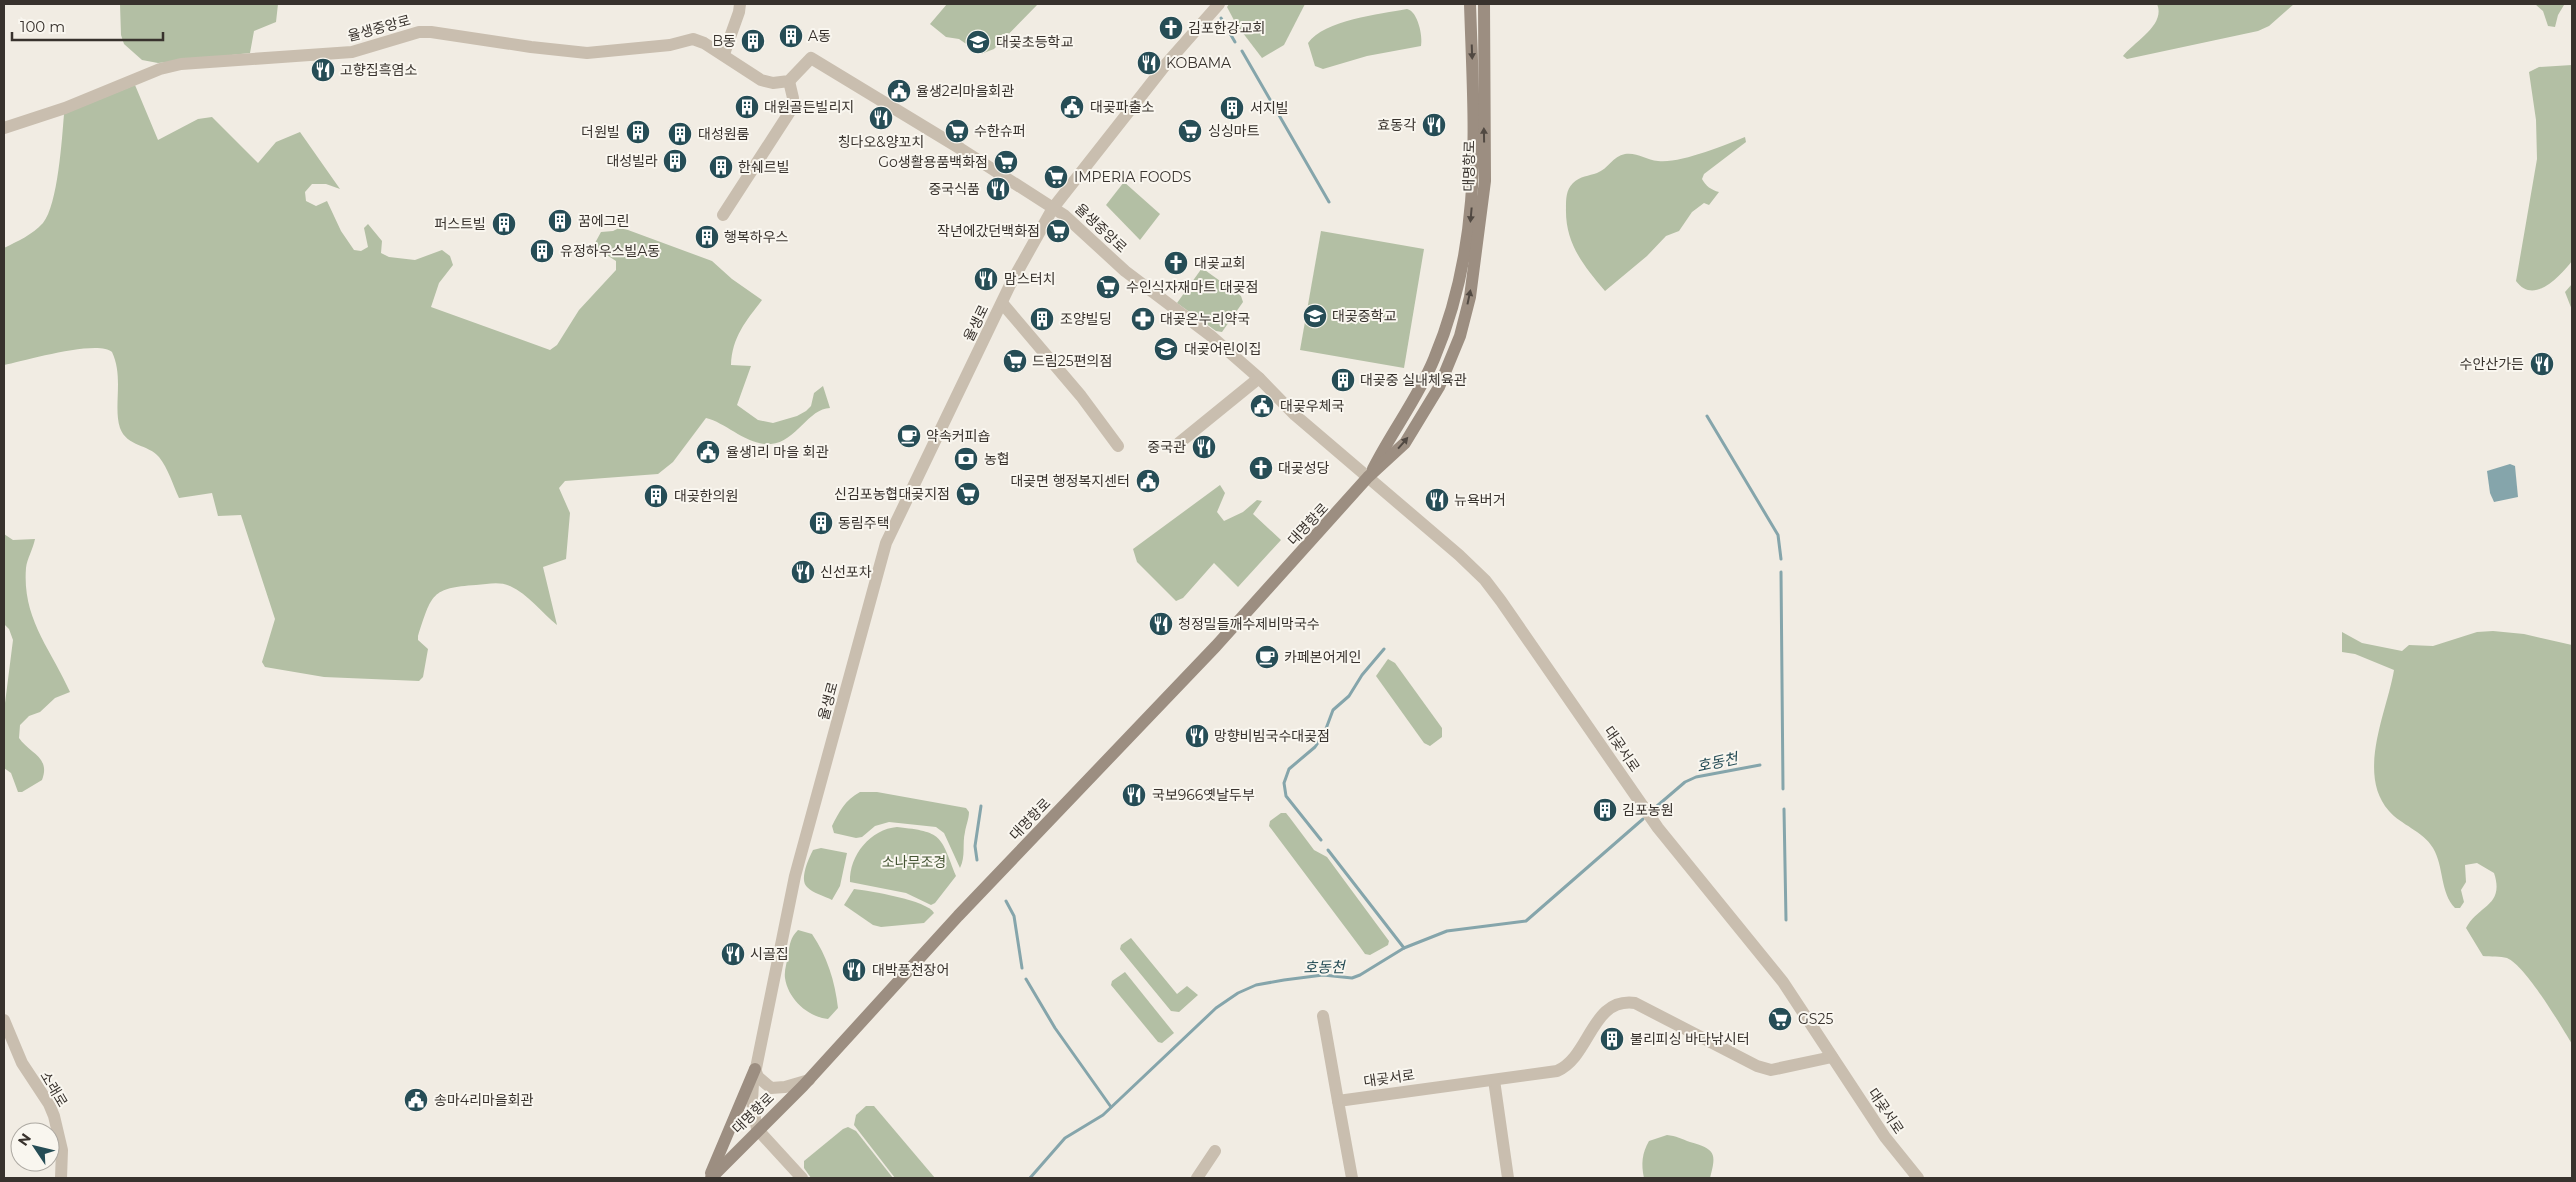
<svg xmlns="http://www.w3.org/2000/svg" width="2576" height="1182" font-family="Montserrat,'Noto Sans KR',sans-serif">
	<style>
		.green { fill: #b3bfa4 }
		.water { fill: #85a5ab }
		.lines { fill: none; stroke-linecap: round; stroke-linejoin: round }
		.stream { stroke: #85a5ab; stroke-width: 3 }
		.minor { stroke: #c9beaf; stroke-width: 12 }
		.tertiary { stroke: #c9beaf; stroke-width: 12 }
		.secondary { stroke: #9c8e81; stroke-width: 12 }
		.oneway { fill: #514942 }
		.labels { text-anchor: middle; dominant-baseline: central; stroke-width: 4; stroke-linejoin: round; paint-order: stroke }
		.street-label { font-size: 14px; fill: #38322d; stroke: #f9f6ef }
		.poi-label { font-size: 14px; fill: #38322d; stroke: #f9f6ef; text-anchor: start }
		.park-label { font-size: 14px; fill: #445433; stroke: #f9f6ef }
		.water-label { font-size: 15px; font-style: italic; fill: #264d56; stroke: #f9f6ef }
	</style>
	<rect width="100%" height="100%" fill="#f1ece3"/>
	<!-- green -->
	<g class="green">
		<polygon points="120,4 278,4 276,22 254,31 250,53 158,63 142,60 124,44 121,35"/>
		<polygon points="947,4 1038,4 994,49 981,54 959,39 946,37 930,24"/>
		<polygon points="1229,4 1305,4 1284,45 1262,58 1236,24 1227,7"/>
		<path d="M2157,4H2294L2269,26L2258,31L2127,59L2123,56C2135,41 2166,25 2157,4Z"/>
		<polygon points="2535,4 2572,4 2564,5 2558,15 2555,27 2548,26 2543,11"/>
		<path d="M1407,9C1418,11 1423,37 1421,46L1367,56L1323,69L1315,66L1308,43C1324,20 1380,14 1407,9Z"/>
		<path d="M2572,65V261C2561,275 2534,306 2516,281L2537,159L2536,120L2529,72L2539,67Z"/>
		<path d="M135,85L158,140L198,119L212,117L258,163L276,142L300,132L340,189L326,184H312L305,192L306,201L316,206L327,201L341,231L354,250L361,251L368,247L364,228L368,224L382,241L381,253L389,257L415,260L442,250L450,256L453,265L439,283L431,307L550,350L557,345L579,310L616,270V261L596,248L595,243L601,232L613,231L619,228L628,230L712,261L732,279L762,300C746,321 732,337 731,365L751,366L737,405L758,420L773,423L797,416L806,411L811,406L814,393L823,386L830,408C809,408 796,442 771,444C747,446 727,423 706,418L673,462L658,474L565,481L559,488L570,513L566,559L543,567L557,625C542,613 528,594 510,586C499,581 488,584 476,585C431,588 432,594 418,636V640L428,649L423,677L419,681L324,677L265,667L262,662L275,619L241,515L218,516L212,493L179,498C173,485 168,468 159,457C148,444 127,447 120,428C113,407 124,377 112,352C98,339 24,361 4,365V248C18,241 32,235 43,223C58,205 62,138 64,114Z"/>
		<path d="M1745,137L1746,142L1704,174L1702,179C1706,186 1711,190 1719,192L1709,205L1704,203L1692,212L1679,231L1666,236L1647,256L1605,291C1583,265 1565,243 1566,208C1566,199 1566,190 1573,183C1580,176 1589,176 1597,173C1608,169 1613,156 1625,154C1637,152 1646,160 1658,161C1679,164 1725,145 1745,137Z"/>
		<polygon points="1124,182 1160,214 1140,240 1106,205"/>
		<polygon points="1321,231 1424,249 1404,368 1300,350"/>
		<polygon points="1202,268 1241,296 1243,302 1222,332 1216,331 1177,303"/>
		<polygon points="2572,284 2572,333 2572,310 2565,292"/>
		<polygon points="1220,485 1225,493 1217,512 1224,521 1243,512 1257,500 1262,501 1253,514 1281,540 1238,587 1214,563 1183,598 1176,601 1137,562 1133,549"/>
		<path d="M4,534L13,540L35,539C33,549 27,559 26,568C22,619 51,649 70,692L55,698L40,712L29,716L20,725L19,738C29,753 51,757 42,780L22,792H18L11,773L4,768V711L13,640L9,629L4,624Z"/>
		<path d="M2493,631L2524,634L2572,645V1044C2561,1026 2526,966 2507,958C2501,956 2490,957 2483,956L2466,928C2478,905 2505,906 2494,873L2477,863L2465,865L2466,882L2461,890L2464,902L2460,908H2455C2440,893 2444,866 2433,848C2423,831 2401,825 2389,811C2356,774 2387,712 2394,670L2355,654L2342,652V632L2362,643L2402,651L2409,645L2433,646L2477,632Z"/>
		<polygon points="1388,659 1395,663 1442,728 1442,737 1430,746 1424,743 1376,676"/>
		<path d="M860,792H877L966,808L969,812C969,819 966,825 965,832C962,844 966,856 960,868L944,833L936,827L889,822L875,826L862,837L856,838L834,833L832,826C839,812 845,800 860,792Z"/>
		<polygon points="1281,813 1286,813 1290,818 1314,850 1327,857 1389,941 1388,945 1370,955 1365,954 1360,947 1269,826 1270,821"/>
		<path d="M897,827C943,832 940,835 956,876L935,903L931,905L906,893L850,882C849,855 871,829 897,827Z"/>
		<path d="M821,848L847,853L840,886L832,900C825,896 812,893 807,887C799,879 809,858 813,850Z"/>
		<path d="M854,889C870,891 927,900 934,913L924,923L881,927L873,925L844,905Z"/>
		<path d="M798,930L812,934C827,956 835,981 838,1008L828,1019C808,1017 788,999 785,978C784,970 787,963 788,955C790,944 790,938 798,930Z"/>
		<polygon points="1131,938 1177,994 1187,986 1198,995 1179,1012 1171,1011 1120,949 1121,945"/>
		<polygon points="1125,972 1174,1033 1162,1043 1158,1042 1111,985 1112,981"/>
		<polygon points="866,1106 874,1106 935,1178 895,1178 854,1125 856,1115"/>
		<polygon points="848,1127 856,1131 893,1178 811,1178 804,1168 804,1161 843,1129"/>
		<path d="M1667,1135C1676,1136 1682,1139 1690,1142C1715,1149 1717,1153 1710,1178H1644C1641,1164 1642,1153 1649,1141Z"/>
	</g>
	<!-- water -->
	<polygon class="water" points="2510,464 2515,466 2518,497 2494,502 2490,493 2487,471"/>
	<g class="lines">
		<!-- stream -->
		<g class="stream">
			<polyline points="1221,18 1235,42"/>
			<polyline points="1242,51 1329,202"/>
			<polyline points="1707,416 1778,535 1781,559"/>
			<polyline points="1781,572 1783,789"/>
			<polyline points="1657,806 1685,782 1696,777 1760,765"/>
			<polyline points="1784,809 1786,920"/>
			<polyline points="1321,840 1286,796 1284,783 1289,769 1315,747 1324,734 1333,710 1349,696 1362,675 1384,649"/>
			<polyline points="1328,850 1404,948"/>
			<polyline points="977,860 975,846 981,806"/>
			<polyline points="1006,901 1014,916 1022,968"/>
			<polyline points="1026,979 1055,1028 1111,1107"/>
			<polyline points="1030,1178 1065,1138 1103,1115 1216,1008 1238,993 1256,985 1284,980 1323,975 1352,978 1360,975 1404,948 1447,931 1526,921 1643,819"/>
		</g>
		<!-- minor -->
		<g class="minor">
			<polyline points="724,54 739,12 740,4"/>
			<polyline points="723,215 789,113 793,98 789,81"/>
			<polyline points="1002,303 1081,396 1118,446"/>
			<polyline points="1179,443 1259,378"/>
			<polyline points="1323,1016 1338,1101"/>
			<polyline points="1494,1080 1508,1178"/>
			<polyline points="757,1129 802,1178"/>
			<polyline points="1197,1178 1215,1151"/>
			<path d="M1352,1178L1338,1101L1557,1071C1591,1056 1591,997 1635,1003L1757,1066L1771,1070L1832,1057"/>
		</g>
		<!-- tertiary -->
		<g class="tertiary">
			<polyline points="4,128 65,108 160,69 181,64 352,52 419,32 431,32 531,47 587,53 670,45 693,39 704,43 761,80 773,83 789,81 811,58 961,149 1064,215 1125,271 1211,336 1259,378 1295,415 1459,555 1485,580 1501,601 1658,828 1783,982 1885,1137 1918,1178"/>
			<polyline points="4,1020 22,1063 49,1104 54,1116 62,1150 61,1178"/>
			<polyline points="755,1069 758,1077 771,1088 785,1087 809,1080"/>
			<polyline points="757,1129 752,1102 753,1083 795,876 886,543 1010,285 1053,208 1167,63 1219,4"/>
		</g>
		<!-- secondary -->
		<g class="secondary">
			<path d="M1373,469C1392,431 1418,398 1434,359C1484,240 1474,129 1470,4"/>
			<polyline points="711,1173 755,1069"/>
			<polyline points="711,1178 803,1086 958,916 1216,646 1368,477 1405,443 1439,387 1460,336 1470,297 1485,181 1484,4"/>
		</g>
	</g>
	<!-- one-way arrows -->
	<defs><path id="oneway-solid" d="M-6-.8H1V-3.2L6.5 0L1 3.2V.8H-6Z" transform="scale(1.25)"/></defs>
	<g class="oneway">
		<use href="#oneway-solid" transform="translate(1472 52) rotate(88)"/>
		<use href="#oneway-solid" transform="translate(1484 135) rotate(-91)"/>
		<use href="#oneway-solid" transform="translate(1471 215) rotate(95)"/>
		<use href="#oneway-solid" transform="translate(1469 297) rotate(-78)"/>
		<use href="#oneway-solid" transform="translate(1403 443) rotate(-49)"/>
	</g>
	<!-- icons -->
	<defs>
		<g id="church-disc" transform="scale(1.25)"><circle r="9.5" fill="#264d56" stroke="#f9f6ef"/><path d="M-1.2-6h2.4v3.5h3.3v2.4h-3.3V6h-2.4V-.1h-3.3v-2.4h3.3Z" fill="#fff"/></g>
		<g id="building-disc" transform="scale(1.25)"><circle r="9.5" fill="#264d56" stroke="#f9f6ef"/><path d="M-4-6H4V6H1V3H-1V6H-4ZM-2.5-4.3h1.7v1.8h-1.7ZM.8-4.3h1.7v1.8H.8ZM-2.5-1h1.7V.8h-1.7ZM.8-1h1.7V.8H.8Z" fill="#fff"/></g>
		<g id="school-disc" transform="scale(1.25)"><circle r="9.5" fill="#264d56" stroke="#f9f6ef"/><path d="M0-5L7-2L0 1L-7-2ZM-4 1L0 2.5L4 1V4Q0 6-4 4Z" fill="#fff"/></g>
		<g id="restaurant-disc" transform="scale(1.25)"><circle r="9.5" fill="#264d56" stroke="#f9f6ef"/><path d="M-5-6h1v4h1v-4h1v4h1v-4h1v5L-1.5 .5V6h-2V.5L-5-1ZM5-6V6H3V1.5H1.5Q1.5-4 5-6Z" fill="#fff"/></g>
		<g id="civic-disc" transform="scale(1.25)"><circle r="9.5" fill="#264d56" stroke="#f9f6ef"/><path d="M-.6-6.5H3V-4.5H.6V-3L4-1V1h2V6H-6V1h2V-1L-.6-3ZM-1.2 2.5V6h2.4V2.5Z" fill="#fff"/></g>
		<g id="supermarket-disc" transform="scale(1.25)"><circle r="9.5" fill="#264d56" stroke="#f9f6ef"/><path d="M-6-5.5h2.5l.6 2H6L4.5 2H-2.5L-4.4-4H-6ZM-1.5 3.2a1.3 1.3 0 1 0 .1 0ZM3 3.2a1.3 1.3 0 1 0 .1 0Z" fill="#fff"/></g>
		<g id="pharmacy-disc" transform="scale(1.25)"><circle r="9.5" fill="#264d56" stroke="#f9f6ef"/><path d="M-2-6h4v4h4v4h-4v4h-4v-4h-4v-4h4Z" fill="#fff"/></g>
		<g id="cafe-disc" transform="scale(1.25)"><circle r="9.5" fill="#264d56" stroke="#f9f6ef"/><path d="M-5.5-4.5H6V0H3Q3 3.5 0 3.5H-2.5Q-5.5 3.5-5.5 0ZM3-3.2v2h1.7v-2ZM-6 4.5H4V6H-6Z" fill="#fff"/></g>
		<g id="bank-disc" transform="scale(1.25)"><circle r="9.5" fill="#264d56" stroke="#f9f6ef"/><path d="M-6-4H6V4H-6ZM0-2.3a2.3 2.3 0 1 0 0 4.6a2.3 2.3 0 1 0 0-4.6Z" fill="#fff"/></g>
	</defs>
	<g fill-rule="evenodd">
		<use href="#church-disc" x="1171" y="28"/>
		<use href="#building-disc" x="791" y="36"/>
		<use href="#building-disc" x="753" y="41"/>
		<use href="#school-disc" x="978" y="42"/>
		<use href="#restaurant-disc" x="1149" y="63"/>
		<use href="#restaurant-disc" x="323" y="70"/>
		<use href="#civic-disc" x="899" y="91"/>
		<use href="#building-disc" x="747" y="107"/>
		<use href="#civic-disc" x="1072" y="107"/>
		<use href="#building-disc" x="1232" y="108"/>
		<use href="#restaurant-disc" x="881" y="118"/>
		<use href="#restaurant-disc" x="1434" y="125"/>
		<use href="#supermarket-disc" x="957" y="131"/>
		<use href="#supermarket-disc" x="1190" y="131"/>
		<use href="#building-disc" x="638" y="132"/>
		<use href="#building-disc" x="680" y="134"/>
		<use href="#building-disc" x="675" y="161"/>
		<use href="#supermarket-disc" x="1006" y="162"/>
		<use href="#building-disc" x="721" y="167"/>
		<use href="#supermarket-disc" x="1056" y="177"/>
		<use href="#restaurant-disc" x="998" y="189"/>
		<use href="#building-disc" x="560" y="221"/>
		<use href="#building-disc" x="504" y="224"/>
		<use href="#supermarket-disc" x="1058" y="231"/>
		<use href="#building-disc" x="707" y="237"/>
		<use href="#building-disc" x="542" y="251"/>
		<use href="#church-disc" x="1176" y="263"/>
		<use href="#restaurant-disc" x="986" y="279"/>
		<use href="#supermarket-disc" x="1108" y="287"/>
		<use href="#school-disc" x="1315" y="316"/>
		<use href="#building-disc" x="1042" y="319"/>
		<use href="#pharmacy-disc" x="1143" y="319"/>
		<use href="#school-disc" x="1166" y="349"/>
		<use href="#supermarket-disc" x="1015" y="361"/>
		<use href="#restaurant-disc" x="2542" y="364"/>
		<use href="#building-disc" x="1343" y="380"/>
		<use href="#civic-disc" x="1262" y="406"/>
		<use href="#cafe-disc" x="909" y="436"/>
		<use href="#restaurant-disc" x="1204" y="447"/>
		<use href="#civic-disc" x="708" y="452"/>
		<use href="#bank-disc" x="966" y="459"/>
		<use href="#church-disc" x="1261" y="468"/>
		<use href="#civic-disc" x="1148" y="481"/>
		<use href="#supermarket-disc" x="968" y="494"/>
		<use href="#building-disc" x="656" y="496"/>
		<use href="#restaurant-disc" x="1437" y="500"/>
		<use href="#building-disc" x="821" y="523"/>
		<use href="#restaurant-disc" x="803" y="572"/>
		<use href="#restaurant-disc" x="1161" y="624"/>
		<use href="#cafe-disc" x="1267" y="657"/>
		<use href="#restaurant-disc" x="1197" y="736"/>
		<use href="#restaurant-disc" x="1134" y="795"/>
		<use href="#building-disc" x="1605" y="810"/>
		<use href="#restaurant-disc" x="733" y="954"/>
		<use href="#restaurant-disc" x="854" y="970"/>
		<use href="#supermarket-disc" x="1780" y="1019"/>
		<use href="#building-disc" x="1612" y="1039"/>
		<use href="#civic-disc" x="416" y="1100"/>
	</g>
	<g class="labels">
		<!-- street labels -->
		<g class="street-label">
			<text transform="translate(379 28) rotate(-15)">율생중앙로</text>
			<text transform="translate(1469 166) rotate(-89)">대명항로</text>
			<text transform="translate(1101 228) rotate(43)">율생중앙로</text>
			<text transform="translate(976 323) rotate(-64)">율생로</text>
			<text transform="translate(1308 524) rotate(-47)">대명항로</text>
			<text transform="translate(828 701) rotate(-75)">율생로</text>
			<text transform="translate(1622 749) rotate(56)">대곶서로</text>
			<text transform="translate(1030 819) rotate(-46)">대명항로</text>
			<text transform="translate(1389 1078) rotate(-8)">대곶서로</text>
			<text transform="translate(54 1089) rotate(59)">소래로</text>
			<text transform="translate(1886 1111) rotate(56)">대곶서로</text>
			<text transform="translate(753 1113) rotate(-44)">대명항로</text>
		</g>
		<!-- poi labels -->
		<g class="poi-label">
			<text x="1188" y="28">김포한강교회</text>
			<text x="808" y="36">A동</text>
			<text x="736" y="41" text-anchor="end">B동</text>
			<text x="996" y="42">대곶초등학교</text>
			<text x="1166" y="63">KOBAMA</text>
			<text x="340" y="70">고향집흑염소</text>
			<text x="916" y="91">율생2리마을회관</text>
			<text x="764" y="107">대원골든빌리지</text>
			<text x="1090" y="107">대곶파출소</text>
			<text x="1250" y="108">서지빌</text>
			<text x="1416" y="125" text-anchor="end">효동각</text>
			<text x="974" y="131">수한슈퍼</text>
			<text x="1208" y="131">싱싱마트</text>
			<text x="620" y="132" text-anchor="end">더원빌</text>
			<text x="698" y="134">대성원룸</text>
			<text x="881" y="142" text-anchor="middle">칭다오&amp;양꼬치</text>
			<text x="658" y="161" text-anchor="end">대성빌라</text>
			<text x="988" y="162" text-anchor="end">Go생활용품백화점</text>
			<text x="738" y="167">한쉐르빌</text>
			<text x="1074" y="177">IMPERIA FOODS</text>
			<text x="980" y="189" text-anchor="end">중국식품</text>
			<text x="578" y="221">꿈에그린</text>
			<text x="486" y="224" text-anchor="end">퍼스트빌</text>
			<text x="1040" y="231" text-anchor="end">작년에갔던백화점</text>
			<text x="724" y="237">행복하우스</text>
			<text x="560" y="251">유정하우스빌A동</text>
			<text x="1194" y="263">대곶교회</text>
			<text x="1004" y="279">맘스터치</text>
			<text x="1126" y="287">수인식자재마트 대곶점</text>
			<text x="1332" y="316">대곶중학교</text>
			<text x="1060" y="319">조양빌딩</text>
			<text x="1160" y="319">대곶온누리약국</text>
			<text x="1184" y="349">대곶어린이집</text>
			<text x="1032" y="361">드림25편의점</text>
			<text x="2524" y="364" text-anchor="end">수안산가든</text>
			<text x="1360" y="380">대곶중 실내체육관</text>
			<text x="1280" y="406">대곶우체국</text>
			<text x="926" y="436">약속커피숍</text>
			<text x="1186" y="447" text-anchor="end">중국관</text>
			<text x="726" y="452">율생1리 마을 회관</text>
			<text x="984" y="459">농협</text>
			<text x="1278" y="468">대곶성당</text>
			<text x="1130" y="481" text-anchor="end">대곶면 행정복지센터</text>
			<text x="950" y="494" text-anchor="end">신김포농협대곶지점</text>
			<text x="674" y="496">대곶한의원</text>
			<text x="1454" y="500">뉴욕버거</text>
			<text x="838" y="523">동림주택</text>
			<text x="820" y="572">신선포차</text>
			<text x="1178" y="624">청정밀들깨수제비막국수</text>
			<text x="1284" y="657">카페본어게인</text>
			<text x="1214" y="736">망향비빔국수대곶점</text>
			<text x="1152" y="795">국보966옛날두부</text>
			<text x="1622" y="810">김포농원</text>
			<text x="750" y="954">시골집</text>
			<text x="872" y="970">대박풍천장어</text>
			<text x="1798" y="1019">GS25</text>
			<text x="1630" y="1039">불리피싱 바다낚시터</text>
			<text x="434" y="1100">송마4리마을회관</text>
		</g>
		<!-- park labels -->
		<g class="park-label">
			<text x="914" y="862">소나무조경</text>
		</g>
		<!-- water labels -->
		<g class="water-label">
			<text transform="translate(1717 762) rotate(-12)">호동천</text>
			<text transform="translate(1324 967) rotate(-1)">호동천</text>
		</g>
	</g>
	<!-- border -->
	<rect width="2576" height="1182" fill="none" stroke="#38322d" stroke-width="10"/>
	<!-- north arrow -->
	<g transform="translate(35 1147) rotate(305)"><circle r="24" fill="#f9f6ef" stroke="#aca8a1"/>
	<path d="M0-4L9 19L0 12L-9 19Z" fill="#264d56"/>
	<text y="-8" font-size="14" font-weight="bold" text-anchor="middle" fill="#38322d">N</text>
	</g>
	<!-- scale -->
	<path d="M12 32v8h151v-8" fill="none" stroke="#38322d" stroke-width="2.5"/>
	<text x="20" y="32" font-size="15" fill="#38322d" stroke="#f9f6ef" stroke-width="4" paint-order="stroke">100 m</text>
</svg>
